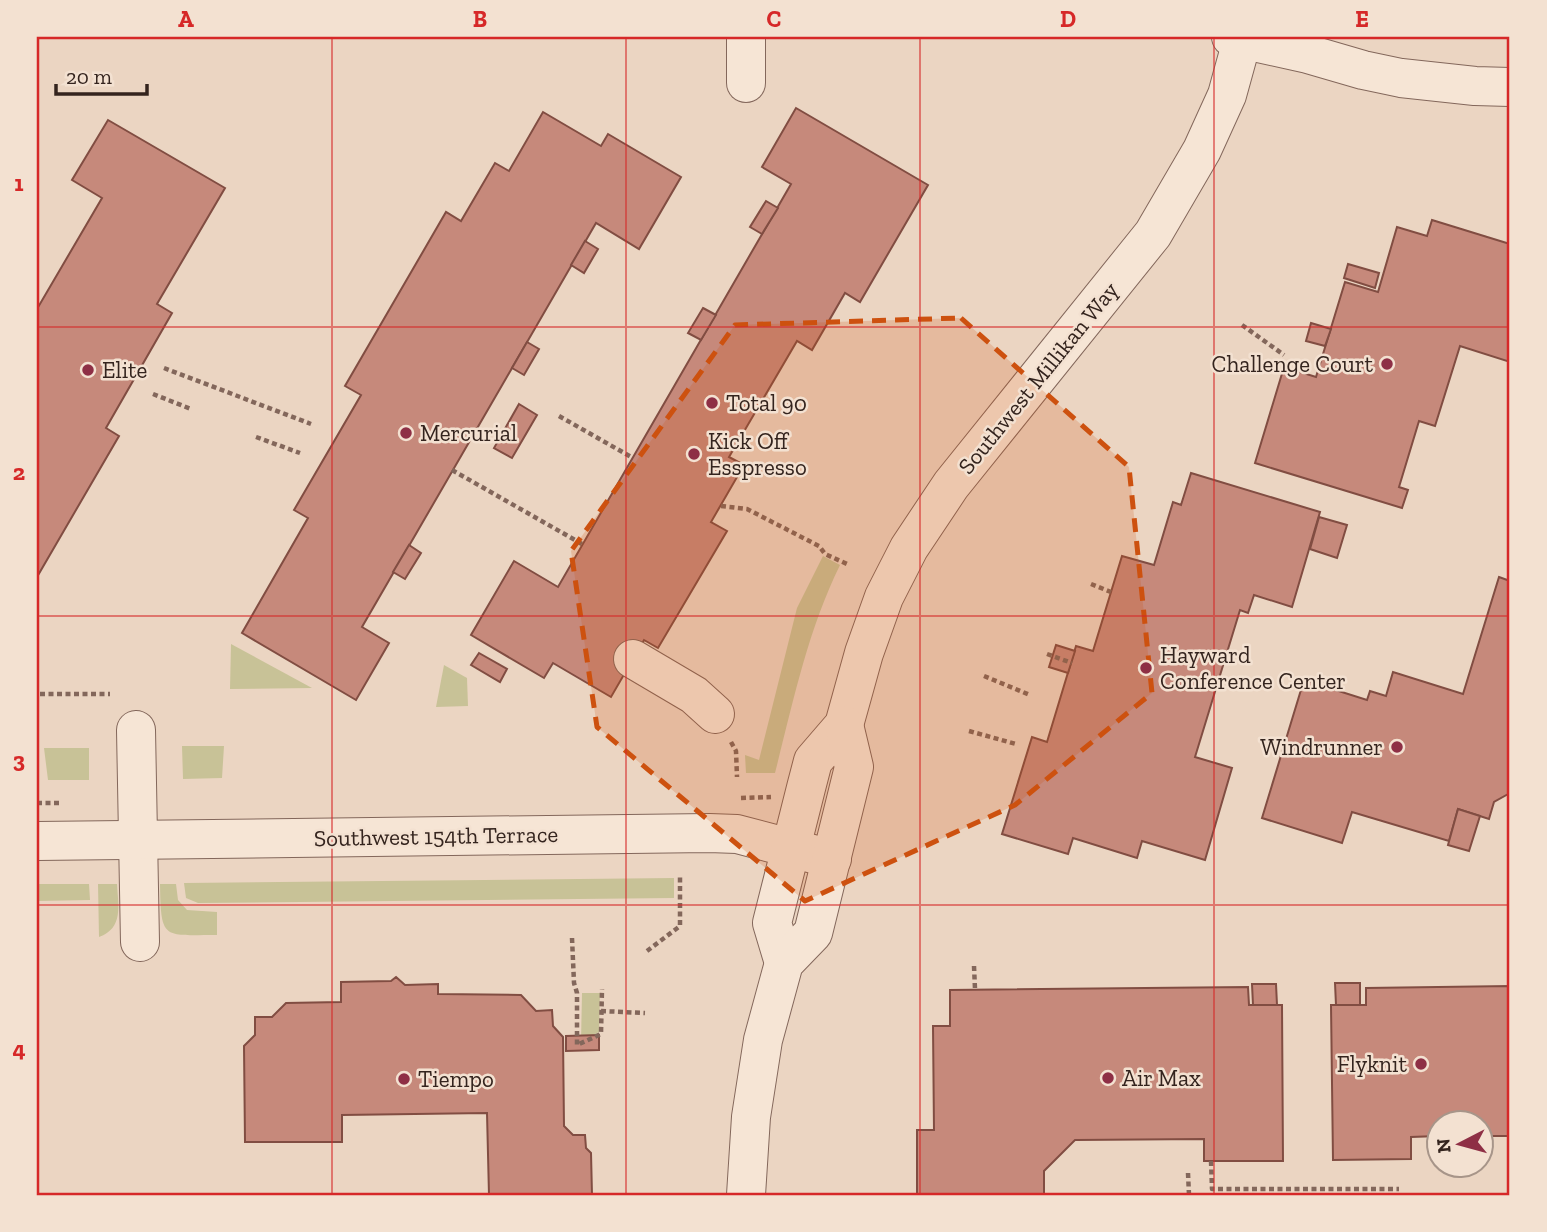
<svg xmlns="http://www.w3.org/2000/svg" width="1547" height="1232" font-family="'Zilla Slab',serif">
	<style>
		.green { fill: #c8c297 }
		.building { fill: #c6897b; stroke: #814d42; stroke-width: 2 }
		.lines { fill: none; stroke-linecap: round; stroke-linejoin: round }
		.minor-casing { stroke: #83675b; stroke-width: 40 }
		.path { stroke: #83675b; stroke-width: 4.5; stroke-dasharray: 5 3.5; stroke-linecap: butt }
		.minor { stroke: #f6e5d5; stroke-width: 38 }
		.marked { fill: #cd510f; fill-opacity: 0.2; stroke: #cd510f; stroke-width: 5; stroke-dasharray: 14 9; stroke-linejoin: round }
		.grid { fill: none; stroke: #d62828; stroke-width: 2; stroke-opacity: 0.55 }
		.poi-dot { fill: #8e2f45; stroke: #f3e1d1; stroke-width: 2.5 }
		.labels { text-anchor: middle; dominant-baseline: central; stroke-width: 5; stroke-linejoin: round; paint-order: stroke }
		.poi-label { font-size: 23px; fill: #34241e; stroke: #f3e1d1; text-anchor: start }
		.street-label { font-size: 23px; fill: #34241e; stroke: #f3e1d1 }
		.neatline { fill: none; stroke: #d62828; stroke-width: 2.5 }
		.grid-label { font-size: 23px; text-anchor: middle; font-weight: bold; fill: #d62828 }
	</style>
	<rect width="100%" height="100%" fill="#ebd5c2"/>
	<!-- green -->
	<g class="green">
		<path d="M823,556L840,565C808,630 793,702 775,773H746L745,755L759,760L797,608Z"/>
		<polygon points="231,644 312,688 230,689"/>
		<polygon points="444,665 467,678 468,706 436,707"/>
		<polygon points="182,746 224,746 222,778 183,779"/>
		<polygon points="44,748 89,748 89,780 48,780"/>
		<polygon points="674,878 674,898 198,903 186,898 184,883"/>
		<polygon points="37,884 89,884 90,900 37,901"/>
		<path d="M98,884H117C118,905 124,928 99,937Z"/>
		<path d="M160,884H176L178,900L187,910L217,912V935C163,935 161,941 160,884Z"/>
		<polygon points="582,993 600,993 599,1032 581,1042"/>
	</g>
	<!-- building -->
	<g class="building">
		<polygon points="796,108 928,185 860,302 845,293 812,350 797,341 729,457 744,465 711,522 727,531 658,648 644,640 611,697 553,663 544,678 471,635 514,561 558,587 791,184 762,167"/>
		<polygon points="543,112 601,146 608,134 681,177 639,249 596,223 362,627 389,643 356,700 242,633 308,518 294,510 361,395 345,386 446,212 461,221 495,163 509,171"/>
		<polygon points="108,120 225,188 157,304 172,313 106,428 119,436 37,577 37,309 102,198 72,180"/>
		<polygon points="766,201 778,208 762,234 750,227"/>
		<polygon points="1432,220 1510,244 1510,362 1460,346 1435,426 1419,421 1399,487 1408,490 1402,508 1255,463 1284,367 1316,377 1345,282 1378,292 1397,227 1427,236"/>
		<polygon points="585,241 598,249 584,273 571,265"/>
		<polygon points="1348,264 1379,273 1375,288 1344,278"/>
		<polygon points="703,308 716,315 701,340 688,333"/>
		<polygon points="1311,323 1331,329 1325,346 1306,341"/>
		<polygon points="527,342 539,349 524,375 512,368"/>
		<polygon points="519,404 537,415 512,458 494,448"/>
		<polygon points="1191,473 1320,512 1292,607 1254,595 1248,613 1240,610 1195,757 1232,768 1205,860 1142,841 1137,858 1073,838 1068,854 1002,834 1032,737 1047,742 1076,646 1093,651 1122,556 1154,565 1173,502 1181,505"/>
		<polygon points="1319,517 1347,525 1337,558 1310,549"/>
		<polygon points="409,545 421,553 405,579 393,572"/>
		<polygon points="1499,577 1510,581 1510,793 1494,802 1489,819 1458,809 1449,841 1352,812 1342,843 1262,818 1304,680 1367,700 1370,691 1386,696 1393,672 1463,694"/>
		<polygon points="1056,645 1075,651 1068,673 1049,667"/>
		<polygon points="479,653 507,669 500,682 471,665"/>
		<polygon points="1458,809 1480,816 1469,851 1448,845"/>
		<polygon points="396,977 405,985 438,984 438,994 521,995 536,1011 552,1010 553,1026 563,1037 564,1126 573,1135 585,1135 586,1148 591,1153 592,1195 489,1195 487,1113 342,1115 342,1142 245,1142 244,1046 255,1035 255,1017 272,1017 286,1003 341,1002 341,982 391,981"/>
		<polygon points="1335,983 1360,983 1360,1005 1336,1005"/>
		<polygon points="1252,984 1276,984 1277,1005 1253,1005"/>
		<polygon points="1510,986 1510,1136 1480,1136 1480,1124 1438,1124 1438,1136 1411,1137 1411,1159 1333,1160 1331,1005 1366,1005 1366,988"/>
		<polygon points="1248,987 1249,1005 1282,1005 1283,1161 1204,1161 1204,1139 1075,1140 1044,1171 1044,1195 917,1195 917,1130 934,1130 933,1026 950,1026 950,990"/>
		<polygon points="599,1035 599,1050 566,1051 566,1036"/>
	</g>
	<g class="lines">
		<!-- minor casing -->
		<g class="minor-casing">
			<g id="minor">
				<polyline points="746,37 746,83"/>
				<polyline points="1231,37 1308,54 1363,70 1401,78 1475,86 1510,87"/>
				<polyline points="633,659 694,695 715,714"/>
				<polyline points="136,730 140,942"/>
				<polyline points="37,841 709,833 737,834 832,859"/>
				<polyline points="784,963 772,923 806,788 813,761 844,725 864,653 884,597 909,548 951,485 1153,234 1202,150 1227,95 1243,37"/>
				<polyline points="746,1195 751,1117 763,1040 784,963 813,933 854,767 844,725"/>
			</g>
		</g>
		<!-- path -->
		<g class="path">
			<polyline points="1242,325 1284,355"/>
			<polyline points="164,368 311,424"/>
			<polyline points="153,394 191,409"/>
			<polyline points="559,416 633,458"/>
			<polyline points="256,437 300,453"/>
			<polyline points="452,470 582,544"/>
			<polyline points="721,506 747,509 819,546 825,554 847,564"/>
			<polyline points="1091,584 1111,592"/>
			<polyline points="1047,654 1072,663"/>
			<polyline points="984,676 1030,695"/>
			<polyline points="40,694 110,694"/>
			<polyline points="969,731 1016,744"/>
			<polyline points="731,742 736,751 737,777"/>
			<polyline points="741,798 771,797"/>
			<polyline points="37,803 60,803"/>
			<polyline points="572,938 574,983 577,993 577,1045 601,1034 602,989"/>
			<polyline points="647,951 680,926 680,874"/>
			<polyline points="974,966 975,989"/>
			<polyline points="601,1011 645,1013"/>
			<polyline points="1211,1161 1212,1189 1399,1189"/>
			<polyline points="1188,1173 1189,1195"/>
		</g>
		<!-- minor -->
		<use href="#minor" class="minor"/>
	</g>
	<!-- marked area -->
	<path class="marked" d="M961,318L1129,467L1152,693L1015,805L805,901L597,727L571,551L735,325Z"/>
	<!-- grid -->
	<path class="grid" d="M332,37V1195M626,37V1195M920,37V1195M1214,37V1195M37,327H1510M37,616H1510M37,905H1510"/>
	<!-- markers -->
	<g class="poi-dot">
		<circle cx="1387" cy="364" r="7"/>
		<circle cx="88" cy="370" r="7"/>
		<circle cx="712" cy="403" r="7"/>
		<circle cx="406" cy="433" r="7"/>
		<circle cx="694" cy="454" r="7"/>
		<circle cx="1146" cy="668" r="7"/>
		<circle cx="1397" cy="747" r="7"/>
		<circle cx="1421" cy="1064" r="7"/>
		<circle cx="1108" cy="1078" r="7"/>
		<circle cx="404" cy="1079" r="7"/>
	</g>
	<g class="labels">
		<!-- poi labels -->
		<g class="poi-label">
			<text x="1373" y="364" text-anchor="end">Challenge Court</text>
			<text x="102" y="370">Elite</text>
			<text x="726" y="403">Total 90</text>
			<text x="420" y="433">Mercurial</text>
			<text x="708" y="441">Kick Off<tspan x="708" dy="26">Esspresso</tspan></text>
			<text x="1160" y="655">Hayward<tspan x="1160" dy="26">Conference Center</tspan></text>
			<text x="1383" y="747" text-anchor="end">Windrunner</text>
			<text x="1407" y="1064" text-anchor="end">Flyknit</text>
			<text x="1122" y="1078">Air Max</text>
			<text x="418" y="1079">Tiempo</text>
		</g>
		<!-- street labels -->
		<g class="street-label">
			<text transform="translate(1038 378) rotate(-51)">Southwest Millikan Way</text>
			<text transform="translate(436 836) rotate(-1)">Southwest 154th Terrace</text>
		</g>
	</g>
	<!-- border -->
	<rect width="1547" height="1232" fill="none" stroke="#f3e1d1" stroke-width="77"/>
	<!-- north arrow -->
	<g transform="translate(1460 1144) rotate(264)"><circle r="33" fill="#f3e1d1" stroke="#a79589" stroke-width="2"/>
	<path d="M0-5L12 26L0 18L-12 26Z" fill="#8e2f45"/>
	<text y="-10" font-size="19" font-weight="bold" text-anchor="middle" fill="#34241e">N</text>
	</g>
	<!-- scale -->
	<path d="M56 84v10h91v-10" fill="none" stroke="#34241e" stroke-width="3.5"/>
	<text x="66" y="84" font-size="21" fill="#34241e" stroke="#f3e1d1" stroke-width="5" paint-order="stroke">20 m</text>
	<rect x="38" y="38" width="1470" height="1156" class="neatline"/>
	<g class="grid-label">
		<text x="186" y="27">A</text>
		<text x="480" y="27">B</text>
		<text x="774" y="27">C</text>
		<text x="1068" y="27">D</text>
		<text x="1362" y="27">E</text>
		<text x="19" y="191">1</text>
		<text x="19" y="480">2</text>
		<text x="19" y="768">3</text>
		<text x="19" y="1057">4</text>
	</g>
</svg>
